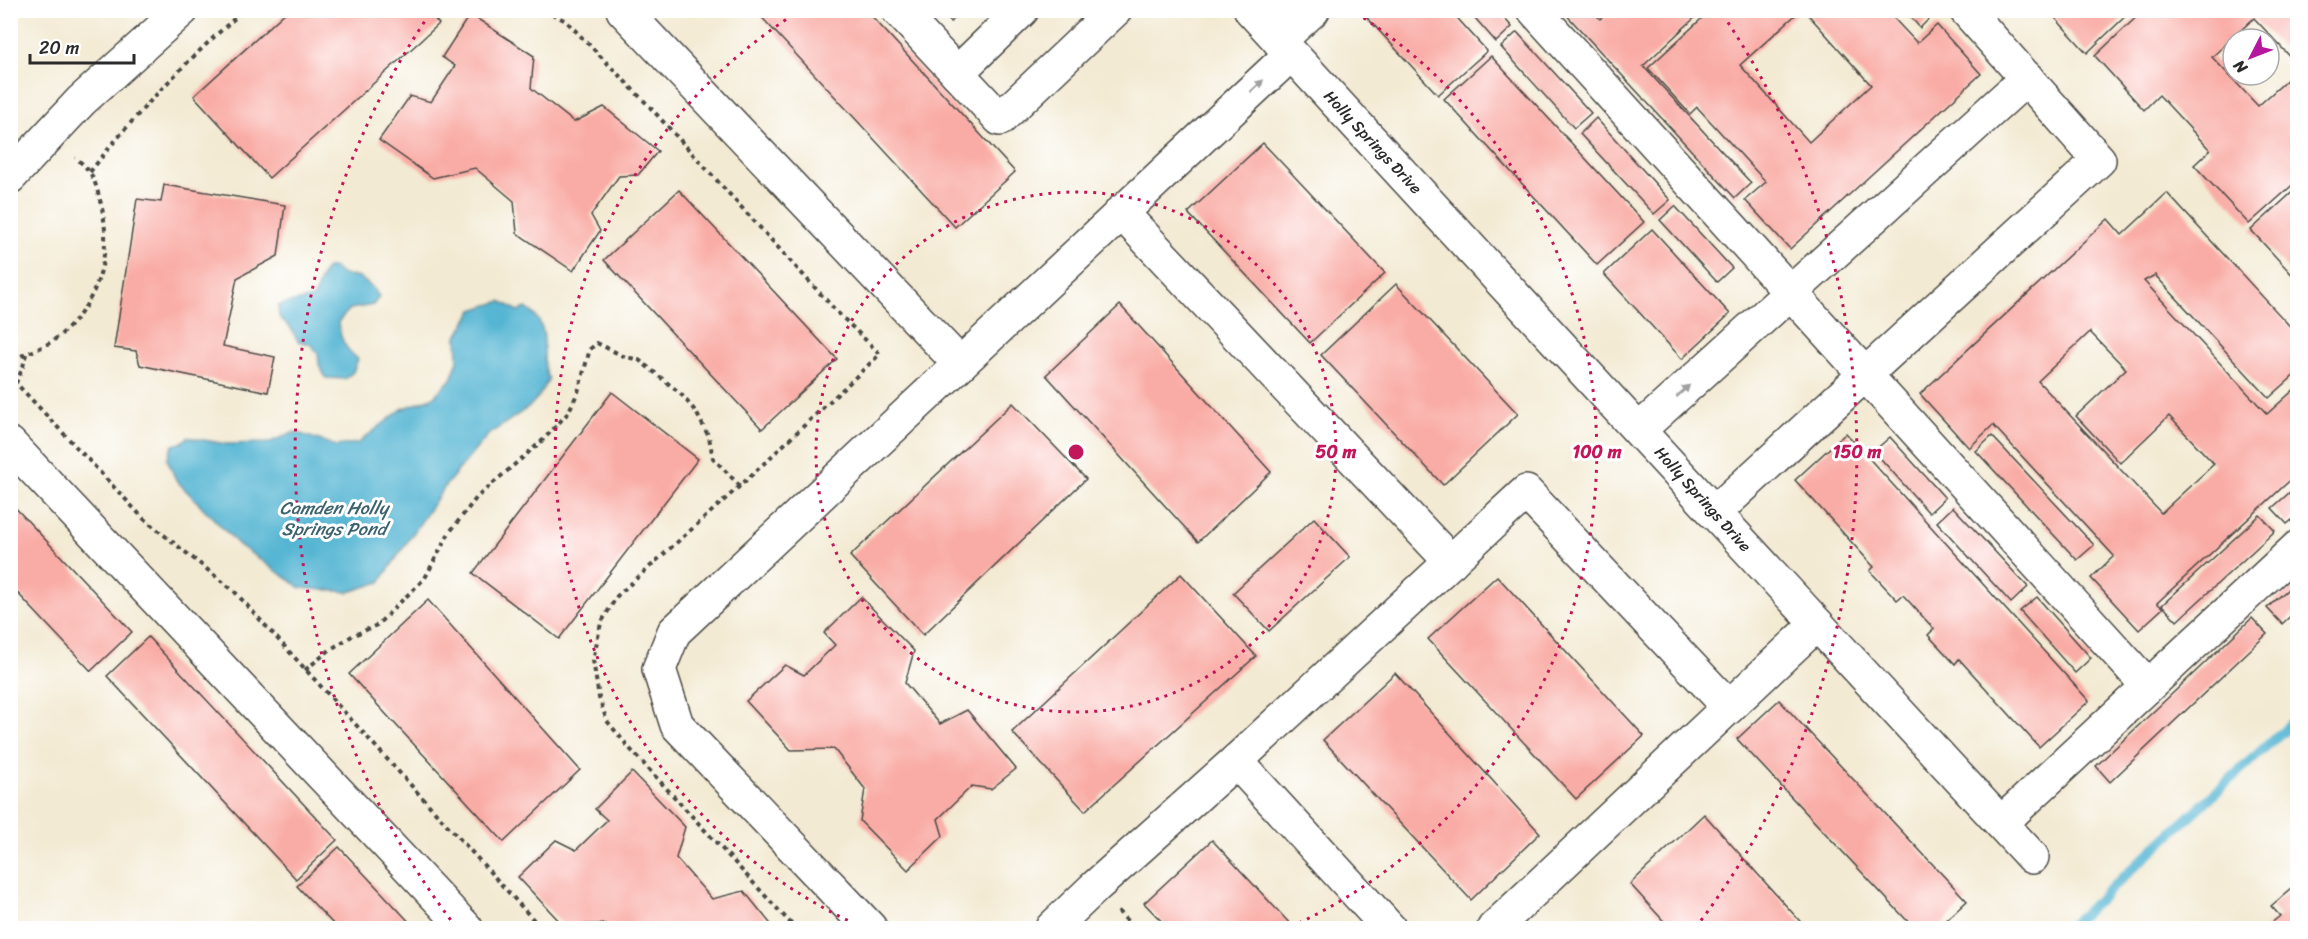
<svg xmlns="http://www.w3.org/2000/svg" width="2308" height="939" font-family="Sriracha,sans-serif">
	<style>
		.water { fill: #55b5d3; stroke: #40707f; stroke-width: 1.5 }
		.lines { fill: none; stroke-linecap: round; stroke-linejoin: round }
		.stream { stroke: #55b5d3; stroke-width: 10 }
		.building { fill: #f9aca5; fill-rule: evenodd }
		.minor-casing { stroke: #494844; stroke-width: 36 }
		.path { stroke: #494844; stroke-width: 4; stroke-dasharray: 4.5 4.5; stroke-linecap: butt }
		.minor { stroke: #fff; stroke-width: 33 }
		.oneway { fill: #a0a0a0 }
		.ring { fill: none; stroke: #c2185b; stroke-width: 3; stroke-dasharray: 3 6 }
		.labels { text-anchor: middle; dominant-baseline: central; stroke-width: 6; stroke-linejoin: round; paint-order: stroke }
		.street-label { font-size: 16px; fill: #2b2b2b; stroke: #fff }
		.water-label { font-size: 18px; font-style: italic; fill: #3c626e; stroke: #fff }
		.centre { fill: #c2185b; stroke: #fff; stroke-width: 3 }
		.ring-label { font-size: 18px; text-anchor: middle; font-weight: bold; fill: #c2185b; stroke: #fff; stroke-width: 6; stroke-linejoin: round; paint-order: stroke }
	</style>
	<rect width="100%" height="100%" fill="#fff"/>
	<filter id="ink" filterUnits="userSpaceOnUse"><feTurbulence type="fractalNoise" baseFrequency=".0167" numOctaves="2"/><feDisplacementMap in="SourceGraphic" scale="12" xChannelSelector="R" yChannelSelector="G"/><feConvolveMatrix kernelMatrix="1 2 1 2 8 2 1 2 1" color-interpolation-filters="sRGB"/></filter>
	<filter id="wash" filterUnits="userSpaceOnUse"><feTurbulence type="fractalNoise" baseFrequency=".008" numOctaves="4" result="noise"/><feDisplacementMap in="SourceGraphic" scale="24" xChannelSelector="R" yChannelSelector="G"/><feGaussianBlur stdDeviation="1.35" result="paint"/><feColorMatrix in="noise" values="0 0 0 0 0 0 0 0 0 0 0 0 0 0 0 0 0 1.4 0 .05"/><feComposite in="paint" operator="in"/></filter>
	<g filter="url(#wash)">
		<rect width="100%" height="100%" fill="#f3ead3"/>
		<!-- water -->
		<g class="water">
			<path d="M327,268H334L343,275L359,277L374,289L379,297L373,305L350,309L338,322C340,338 345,349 358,359L353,372L345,379L326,378L319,365L318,353L310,344L298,341L290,327L279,317L278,306C290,301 302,302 314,297C319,286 319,277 327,268Z"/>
			<path d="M501,301L518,311L526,308C557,328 536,359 549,379L539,396L529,407L488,435L446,485L380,582L349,592L301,588L239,545L176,480L167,459L173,445L181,443L188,437L226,444L268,443L295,432L337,446L358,443L402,409L432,398L451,379L458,361L457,336L473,310Z"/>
		</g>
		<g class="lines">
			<!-- stream -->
			<polyline class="stream" points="2068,928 2298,717"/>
		</g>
		<g id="blocks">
			<!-- building -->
			<g class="building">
				<polygon points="288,10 427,10 439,24 269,178 194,96"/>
				<polygon points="755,10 866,10 1015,172 955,227"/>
				<polygon points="940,10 963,10 951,22"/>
				<polygon points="1360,10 1450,10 1487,51 1438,95"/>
				<polygon points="1468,10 1497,10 1512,27 1496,42"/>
				<polygon points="1562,10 1592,10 1600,19 1610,10 1703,10 1643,66 1751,183 1735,198"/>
				<polygon points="1711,10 1801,10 1740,65 1809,142 1871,85 1804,10 1886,10 1917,43 1937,25 1981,74 1790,249 1745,200 1766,182 1697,107 1690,114 1648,68"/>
				<polygon points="1905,10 1933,10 1935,13 1920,28"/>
				<polygon points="2048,10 2132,10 2087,53"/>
				<polygon points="2144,10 2298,10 2298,65 2254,18 2212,57 2258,106 2298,70 2298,180 2249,224 2194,165 2210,150 2159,95 2144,110 2095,56"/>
				<polygon points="470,14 534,56 531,88 574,122 604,107 658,151 638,175 619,176 591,215 600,231 573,271 517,233 514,201 475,168 433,178 379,140 410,96 431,102 455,66 442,57"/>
				<polygon points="1517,32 1591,113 1574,128 1501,47"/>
				<polygon points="1491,56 1644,222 1597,265 1444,99"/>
				<polygon points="1596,118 1670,200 1654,214 1580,134"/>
				<polygon points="1263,143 1385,273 1310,343 1188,213"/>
				<polygon points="164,185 285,205 278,256 237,278 223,346 275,357 268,392 140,365 136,351 114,348 137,199 161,202"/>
				<polygon points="2298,187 2298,281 2251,230"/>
				<polygon points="679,190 837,359 762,429 604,260"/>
				<path d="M2167,193L2298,335V372L2269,398L2155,275L2144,281L2267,414L2298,386V473L2157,603L2163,608L2139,630L2091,578L2114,556L1993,425L1969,448L1920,394L2108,219L2122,235ZM2090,332L2126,369L2076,416L2120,463L2169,416L2214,464L2161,513L2038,381Z"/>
				<polygon points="1675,206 1732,268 1717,282 1660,220"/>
				<polygon points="1652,229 1730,314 1682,359 1604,274"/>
				<polygon points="1396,284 1518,414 1443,485 1321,355"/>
				<polygon points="1120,305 1271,472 1198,542 1046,375"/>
				<polygon points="612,392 698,459 559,639 473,573"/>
				<polygon points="1013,403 1086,479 923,635 850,556"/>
				<polygon points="1846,433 2089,701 2039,747 1959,659 1955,664 1928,635 1934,629 1903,595 1897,600 1870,571 1874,567 1795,480"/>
				<polygon points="1992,436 2094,545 2077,560 1976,451"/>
				<polygon points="1890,437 1945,498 1929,513 1874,451"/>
				<polygon points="2298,485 2298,515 2287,524 2272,508"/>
				<polygon points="10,502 132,632 91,671 10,585"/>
				<polygon points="1953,507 2028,587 2011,603 1937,522"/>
				<polygon points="2260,515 2275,531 2177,621 2162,605"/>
				<polygon points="1314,518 1350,557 1269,631 1233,593"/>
				<polygon points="1181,574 1256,656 1085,811 1012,732"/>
				<polygon points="1497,576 1644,736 1576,799 1428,639"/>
				<polygon points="2298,580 2298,609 2282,624 2267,608"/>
				<polygon points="861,597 914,651 905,683 940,724 967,710 1016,769 991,789 972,786 938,819 943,836 908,870 860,821 865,789 834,749 791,750 746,701 785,665 804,675 835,645 824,633"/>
				<polygon points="2037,597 2091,658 2075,673 2020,611"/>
				<polygon points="428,600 580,770 504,842 349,674"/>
				<polygon points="2252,618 2267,634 2110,782 2096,766"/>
				<polygon points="148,637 337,840 296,879 107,676"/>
				<polygon points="1395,673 1540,833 1471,900 1323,740"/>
				<polygon points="1779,700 1967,901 1938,928 1914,928 1737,739"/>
				<polygon points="632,772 685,827 676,858 712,899 744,891 774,928 609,928 605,924 563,925 518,877 556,840 576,850 607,820 595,809"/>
				<polygon points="1704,814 1806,928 1670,928 1630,884"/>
				<polygon points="1212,840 1294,928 1168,928 1144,903"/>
				<polygon points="339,847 415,928 337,928 297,886"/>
				<polygon points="2298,883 2298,928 2265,928 2280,916 2271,906"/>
			</g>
		</g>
	</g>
	<g filter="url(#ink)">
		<use href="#blocks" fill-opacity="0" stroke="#494844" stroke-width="1.5"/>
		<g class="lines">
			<!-- minor casing -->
			<g class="minor-casing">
				<g id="minor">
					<polyline points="623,10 960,364"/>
					<polyline points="898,10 957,73 1022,10"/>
					<polyline points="1251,10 2032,857"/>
					<polyline points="1534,10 2147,685"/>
					<polyline points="1279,41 1313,10"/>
					<polyline points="957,73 1000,119 1115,10"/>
					<polyline points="10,177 81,101 182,10"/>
					<polyline points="1121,212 1451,562"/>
					<polyline points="1639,430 2027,78"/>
					<polyline points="10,444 466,928"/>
					<polyline points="1714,513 2099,160 1966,10"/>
					<polyline points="1236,761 1389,928"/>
					<polyline points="2001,823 2298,547"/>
					<polyline points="870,928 677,725 659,669 674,632 1291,54"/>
					<polyline points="1052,928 1095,887 1236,761 1526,492 1729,707"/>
					<polyline points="1494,928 1817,624"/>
				</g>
			</g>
			<!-- path -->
			<g class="path">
				<polyline points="544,10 566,21 648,105 838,313 880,354 740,486 617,596 601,623 593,660 599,698 607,721 631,750 795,928"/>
				<path d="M90,172C135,114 188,59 244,10"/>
				<polyline points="26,354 23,367 16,383 144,519 234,591 541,928"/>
				<path d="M13,359C25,354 40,349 51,342C96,311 114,256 101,204C96,184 93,170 75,158"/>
				<polyline points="305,670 331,649 352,636 377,625 425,578 449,533 477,497 543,440 568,413 578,392 590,349 597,343 623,356 639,360 680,393 696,412 709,437 713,458 740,486"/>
				<polyline points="1118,911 1134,928"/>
			</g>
			<!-- minor -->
			<use href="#minor" class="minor"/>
		</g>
		<!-- one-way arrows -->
		<defs><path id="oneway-solid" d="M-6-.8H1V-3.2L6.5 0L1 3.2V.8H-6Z" transform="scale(1.5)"/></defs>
		<g class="oneway">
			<use href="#oneway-solid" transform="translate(1257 86) rotate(-43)"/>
			<use href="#oneway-solid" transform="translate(1683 391) rotate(-42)"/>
		</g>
	</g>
	<!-- distance rings -->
	<g class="ring">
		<circle cx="1076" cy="452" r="260"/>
		<path d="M864 928A521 521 0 0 1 796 13M1356 13A521 521 0 0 1 1288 928"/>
		<path d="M456 927A781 781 0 0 1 429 15M1723 15A781 781 0 0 1 1696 927"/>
	</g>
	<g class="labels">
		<!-- street labels -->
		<g class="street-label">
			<text transform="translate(1373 142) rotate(47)">Holly Springs Drive</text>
			<text transform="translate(1703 499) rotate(48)">Holly Springs Drive</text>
		</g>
		<!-- water labels -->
		<g class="water-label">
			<text x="334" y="508">Camden Holly<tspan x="334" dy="21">Springs Pond</tspan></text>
		</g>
	</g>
	<circle cx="1076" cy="452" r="9" class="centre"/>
	<g class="ring-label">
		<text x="1336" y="458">50 m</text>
		<text x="1597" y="458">100 m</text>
		<text x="1857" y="458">150 m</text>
	</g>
	<!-- margin -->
	<rect width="2308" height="939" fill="none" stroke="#fff" stroke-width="36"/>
	<!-- north arrow -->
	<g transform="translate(2251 57) rotate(228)"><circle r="28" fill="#ffffff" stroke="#aaaaaa" stroke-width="1.5"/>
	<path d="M0-4.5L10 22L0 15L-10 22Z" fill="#b5179e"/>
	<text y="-9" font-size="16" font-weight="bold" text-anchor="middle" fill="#2b2b2b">N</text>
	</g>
	<!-- scale -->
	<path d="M30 54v9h104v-9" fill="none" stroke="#2b2b2b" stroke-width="3"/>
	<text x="39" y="54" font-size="18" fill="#2b2b2b" stroke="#ffffff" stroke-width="4.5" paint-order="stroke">20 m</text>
</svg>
